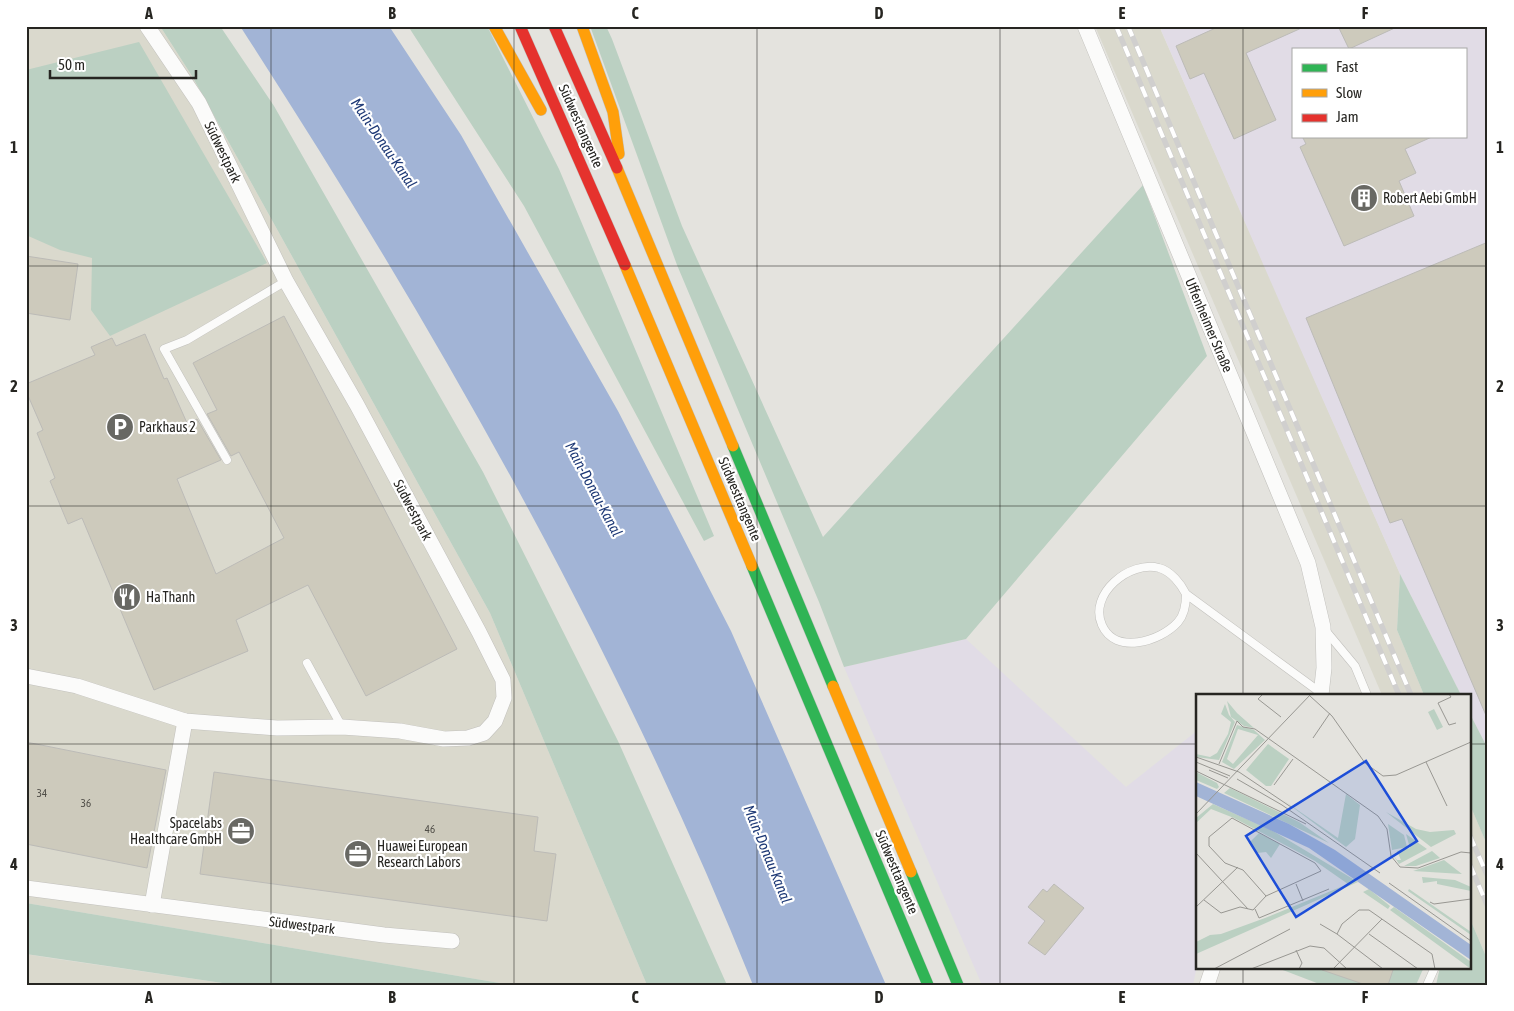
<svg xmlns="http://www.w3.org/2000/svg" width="1514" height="1011" font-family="'Asap Condensed',sans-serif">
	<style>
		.built { fill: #dad9cd }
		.industrial { fill: #e1dce6; fill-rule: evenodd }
		.green { fill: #bbd0c2 }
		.water { fill: #a2b4d6 }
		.building { fill: #cdcabc; stroke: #bcbbb7 }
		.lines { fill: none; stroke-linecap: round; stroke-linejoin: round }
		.lane-casing { stroke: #c2c1bd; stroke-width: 9 }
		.street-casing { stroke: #c2c1bd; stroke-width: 16 }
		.fast-casing { stroke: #c2c1be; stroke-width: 12 }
		.slow-casing { stroke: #c2c1be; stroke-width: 12 }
		.jam-casing { stroke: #c2c1be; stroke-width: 12 }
		.lane { stroke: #fbfbfa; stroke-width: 8 }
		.street { stroke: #fbfbfa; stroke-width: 15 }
		.fast { stroke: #30b455; stroke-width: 11 }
		.slow { stroke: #ff9f0a; stroke-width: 11 }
		.jam { stroke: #e5322d; stroke-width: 11 }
		.rail-casing { stroke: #d0cfce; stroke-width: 5.5 }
		.rail { stroke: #fff; stroke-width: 4; stroke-dasharray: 11; stroke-linecap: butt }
		.grid { fill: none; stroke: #262521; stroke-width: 1; stroke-opacity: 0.55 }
		.labels { text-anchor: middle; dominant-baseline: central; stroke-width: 4.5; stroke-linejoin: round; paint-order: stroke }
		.number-label { font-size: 11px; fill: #504e48 }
		.street-label { font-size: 14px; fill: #262521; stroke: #fff }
		.poi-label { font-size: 14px; fill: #262521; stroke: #fff; text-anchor: start }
		.water-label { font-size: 15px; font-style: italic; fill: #1e3976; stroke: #fff }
		.inset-road { fill: none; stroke: #989792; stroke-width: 1 }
		.view { fill: #1d4ed8; fill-opacity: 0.15; stroke: #1d4ed8; stroke-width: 2.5 }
		.inset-edge { fill: none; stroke: #262521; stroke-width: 2.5 }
		.neatline { fill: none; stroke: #262521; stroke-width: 2 }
		.grid-label { font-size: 16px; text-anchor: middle; font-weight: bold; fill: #262521 }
	</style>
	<rect width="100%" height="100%" fill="#e4e3de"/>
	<!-- built -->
	<g class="built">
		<polygon points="26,26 160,26 192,76 490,613 647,985 512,985 26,903"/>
		<polygon points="1095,26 1159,26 1400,574 1397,630 1424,695 1382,695"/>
		<polygon points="1470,805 1488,847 1488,961 1470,919"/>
		<polygon points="26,954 50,958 236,985 26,985"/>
	</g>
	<!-- industrial -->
	<g class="industrial">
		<path d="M1169,26H1488V749L1470,714V695H1461L1400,574L1281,305L1161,30ZM1293,49H1465V136H1293Z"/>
		<polygon points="966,639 1126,787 1198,730 1198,961 1193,985 982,985 844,667"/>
	</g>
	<!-- green -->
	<g class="green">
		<polygon points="160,26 220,26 274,106 483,472 618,741 727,985 647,985 490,613 192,76"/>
		<polygon points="408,26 487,26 559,169 714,536 704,541 524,206"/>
		<polygon points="590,26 606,26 612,39 682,226 823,537 1143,185 1207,356 966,639 844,667 819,602 677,265"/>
		<polygon points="139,42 267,263 110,336 91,310 92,258 60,250 26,235 26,70"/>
		<polygon points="1400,574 1461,695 1424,695 1397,630"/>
		<polygon points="1470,714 1488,749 1488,847 1470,805"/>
		<polygon points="26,903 512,985 236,985 26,954"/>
		<polygon points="1470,919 1488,961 1488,985 1436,985 1440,967 1470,967"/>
		<polygon points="1275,967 1424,967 1416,985 1322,985"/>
	</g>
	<!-- water -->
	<path class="water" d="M240,26H389L461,135L618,411L731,631L886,985H753C618,648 437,330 240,26Z"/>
	<!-- building -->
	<g class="building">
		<polygon points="1220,26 1306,26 1246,53 1276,120 1234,139 1204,73 1190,79 1176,46"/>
		<polygon points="1338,26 1399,26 1349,49"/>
		<polygon points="1302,136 1434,136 1405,149 1416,173 1399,181 1414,216 1344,246 1300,147 1306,144"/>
		<polygon points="1488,242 1488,720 1402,519 1390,523 1306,318"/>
		<polygon points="26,256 78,264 70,320 26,313"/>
		<polygon points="284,316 457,649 366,696 308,585 236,620 248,651 154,690 82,518 68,524 50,481 55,478 37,433 43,430 26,391 26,384 95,355 91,347 112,338 116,346 145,334 164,379 167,378 187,423 197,419 221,460 177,479 216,574 284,538 239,452 231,456 207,414 217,410 193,363"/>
		<polygon points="26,742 166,770 147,868 26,844"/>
		<polygon points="214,772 538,817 534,851 556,854 547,921 200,874"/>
		<polygon points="1054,884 1084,908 1045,955 1028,943 1045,921 1028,907 1043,889 1047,892"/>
		<polygon points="1323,967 1394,967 1388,985 1366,985 1322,970"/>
	</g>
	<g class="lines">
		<!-- lane casing -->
		<g class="lane-casing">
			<g id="lane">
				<polyline points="227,460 164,349 187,340 286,281"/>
				<path d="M1186,594C1186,604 1185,614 1178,622C1160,642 1115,655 1102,625C1088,594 1130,560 1159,568C1171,571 1181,584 1186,594L1321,693"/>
				<polyline points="1325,630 1355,666 1367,695"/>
				<polyline points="307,663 342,727"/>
				<polyline points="1427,985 1435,967"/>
			</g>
		</g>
		<!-- street casing -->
		<g class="street-casing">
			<g id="street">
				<polyline points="1085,26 1308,563 1323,627 1324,668 1321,695"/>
				<polyline points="26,676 77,686 185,721 277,728 342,727 400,731 444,739 468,738 484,733 495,721 504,698 503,680 479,632 357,405 286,281 199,103 147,26"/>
				<polyline points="26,888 384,935 452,941"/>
				<polyline points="152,905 185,721"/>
				<polyline points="1207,985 1213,967"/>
			</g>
		</g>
		<!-- fast casing -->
		<g class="fast-casing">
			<g id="fast">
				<polyline points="733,446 833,686"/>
				<polyline points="752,566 928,985"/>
				<polyline points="911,872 958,985"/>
			</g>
		</g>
		<!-- slow casing -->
		<g class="slow-casing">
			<g id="slow">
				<polyline points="494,26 541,110"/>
				<polyline points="582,26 613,112 619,154"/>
				<polyline points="617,168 733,446"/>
				<polyline points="625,265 752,566"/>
				<polyline points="833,686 911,872"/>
			</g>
		</g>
		<!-- jam casing -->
		<g class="jam-casing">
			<g id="jam">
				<polyline points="520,26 625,265"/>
				<polyline points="554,26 617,168"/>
			</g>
		</g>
		<!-- lane -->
		<use href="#lane" class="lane"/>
		<!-- street -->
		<use href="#street" class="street"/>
		<!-- fast -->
		<use href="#fast" class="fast"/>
		<!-- slow -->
		<use href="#slow" class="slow"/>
		<!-- jam -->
		<use href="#jam" class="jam"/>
		<!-- rail casing -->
		<g class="rail-casing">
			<g id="rail">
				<polyline points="1116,26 1399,695"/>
				<polyline points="1128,26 1411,695"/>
				<polyline points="1470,836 1488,877"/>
				<polyline points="1470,865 1488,907"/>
			</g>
		</g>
		<!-- rail -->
		<use href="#rail" class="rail"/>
	</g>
	<!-- grid -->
	<path class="grid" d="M271,26V985M514,26V985M757,26V985M1000,26V985M1243,26V695M26,266H1488M26,506H1488M26,744H1198M1470,744H1488M1243,967V985"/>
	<!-- icons -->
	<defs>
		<g id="building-disc" transform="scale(1.4375)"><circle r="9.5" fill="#686863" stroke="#fff"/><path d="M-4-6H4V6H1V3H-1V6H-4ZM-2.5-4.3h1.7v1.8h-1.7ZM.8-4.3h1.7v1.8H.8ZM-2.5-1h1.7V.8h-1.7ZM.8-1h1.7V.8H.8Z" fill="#fff"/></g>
		<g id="parking-disc" transform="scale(1.4375)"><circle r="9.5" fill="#686863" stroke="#fff"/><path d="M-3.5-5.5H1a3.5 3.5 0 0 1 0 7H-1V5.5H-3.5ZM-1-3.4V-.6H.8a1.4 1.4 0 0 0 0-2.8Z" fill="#fff"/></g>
		<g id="restaurant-disc" transform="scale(1.4375)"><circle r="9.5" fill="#686863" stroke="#fff"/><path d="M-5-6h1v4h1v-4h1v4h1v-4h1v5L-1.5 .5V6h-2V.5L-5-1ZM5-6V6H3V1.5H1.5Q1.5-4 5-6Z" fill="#fff"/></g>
		<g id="office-disc" transform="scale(1.4375)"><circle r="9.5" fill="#686863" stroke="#fff"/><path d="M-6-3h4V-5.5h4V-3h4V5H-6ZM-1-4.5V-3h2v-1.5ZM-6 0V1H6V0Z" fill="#fff"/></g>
	</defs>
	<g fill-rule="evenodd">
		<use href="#building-disc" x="1364" y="198"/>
		<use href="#parking-disc" x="120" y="427"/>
		<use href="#restaurant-disc" x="127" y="597"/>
		<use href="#office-disc" x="241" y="831"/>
		<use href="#office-disc" x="358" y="854"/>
	</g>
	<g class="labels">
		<!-- number labels -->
		<g class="number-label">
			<text x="42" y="793">34</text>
			<text x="86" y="803">36</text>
			<text x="430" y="829">46</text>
		</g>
		<!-- street labels -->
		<g class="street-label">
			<text transform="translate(581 126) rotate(66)">Südwesttangente</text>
			<text transform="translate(223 152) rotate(64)">Südwestpark</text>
			<text transform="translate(1209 325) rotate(67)">Uffenheimer Straße</text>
			<text transform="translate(740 499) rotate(67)">Südwesttangente</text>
			<text transform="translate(413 510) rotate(62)">Südwestpark</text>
			<text transform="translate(897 872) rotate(67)">Südwesttangente</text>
			<text transform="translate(302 925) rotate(7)">Südwestpark</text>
		</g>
		<!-- poi labels -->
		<g class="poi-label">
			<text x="1383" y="198">Robert Aebi GmbH</text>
			<text x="139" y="427">Parkhaus 2</text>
			<text x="146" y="597">Ha Thanh</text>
			<text x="222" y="823" text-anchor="end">Spacelabs<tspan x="222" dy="16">Healthcare GmbH</tspan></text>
			<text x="377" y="846">Huawei European<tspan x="377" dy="16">Research Labors</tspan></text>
		</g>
		<!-- water labels -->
		<g class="water-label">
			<text transform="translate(384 143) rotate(56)">Main-Donau-Kanal</text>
			<text transform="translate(594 489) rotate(62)">Main-Donau-Kanal</text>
			<text transform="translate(768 854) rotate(68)">Main-Donau-Kanal</text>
		</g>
	</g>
	<!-- overview -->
	<g transform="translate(1196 694)">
		<rect width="275" height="275" fill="#e4e3de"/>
		<path d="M31,7L41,19L58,34L48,32L35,23ZM29,10L33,21L39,28L23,66L0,63V60L14,63L21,59L32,40L35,28L25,20ZM238,15L247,33L241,36L232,18ZM41,31L58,36L69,46L38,75L26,68ZM42,35L62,41L37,70L31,65ZM72,50L93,65L75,92H70L50,76ZM0,78L21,89L23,93L21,95L0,86ZM34,94L103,128L133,149L28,99ZM150,100L164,111L159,145L150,153L87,106L142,144ZM17,110L77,137L162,188L0,260V248L14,241L25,240L69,224L152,190L119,167L38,124L15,115L0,129V124ZM190,118L220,135L234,138L258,136L260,140L235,153ZM192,130L208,141L211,153L196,156ZM63,139L84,150L75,164L70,158L61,159L53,149ZM210,140L231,155L203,170L195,158L201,166H205L201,157L214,154ZM236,157L244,164L220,172H208ZM248,166L266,180L217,177L223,175ZM226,183L259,186L275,193V197L241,190V187L227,189ZM173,195L194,212L192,215L167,198ZM213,195L275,238V241L212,197ZM198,213L275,268V275L194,216Z" fill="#bbd0c2" fill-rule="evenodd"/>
		<path d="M0,88L93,130L139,156L275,251V266L113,154L0,102Z" fill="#a2b4d6"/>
		<path class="inset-road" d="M67,0L62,5L85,23M253,0L255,3L242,9L253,31L260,29M114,2L136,22L169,69L187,82L200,81L275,48M117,44L134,19M0,63L43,78L95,113M0,68L34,82M230,68L251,112M23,70L41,27L47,33L59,35L182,122L191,135L195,162L204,173L222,174L265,158L275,159M13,76L32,84M0,77L110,130M41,85L86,111L184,179M78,91L97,65M0,120L115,0M0,159L52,215M193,189L275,247M100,190L107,207M8,206L25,219L44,213L57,216L70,202L125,177L119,169L36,124L13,143V152L29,169L47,176L70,202M234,208L238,210L275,205M0,213L42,173M59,215L63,224L133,195M124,230L141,240M173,240L222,275M100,256L106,269L103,275M18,275L94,235M55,275L114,252L128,254L151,275M137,275L186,225M187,275L141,240L146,230L163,216H173L236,260L239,275"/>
		<path class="view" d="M170,67L221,147L100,223L50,142Z"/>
		<rect width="275" height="275" class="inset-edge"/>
	</g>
	<!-- border -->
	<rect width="1514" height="1011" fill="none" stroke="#ffffff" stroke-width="55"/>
	<!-- legend -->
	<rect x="1292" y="48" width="175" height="90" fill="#ffffff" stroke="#a8a8a6"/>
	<rect x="1302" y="64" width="25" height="8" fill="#30b455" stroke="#a8a8a6"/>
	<text x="1336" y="72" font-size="15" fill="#262521">Fast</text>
	<rect x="1302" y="89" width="25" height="8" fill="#ff9f0a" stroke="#a8a8a6"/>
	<text x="1336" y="98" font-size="15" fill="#262521">Slow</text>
	<rect x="1302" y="114" width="25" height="8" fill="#e5322d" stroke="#a8a8a6"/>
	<text x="1336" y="122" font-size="15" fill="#262521">Jam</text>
	<!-- scale -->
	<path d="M50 70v8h146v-8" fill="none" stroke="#262521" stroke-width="2.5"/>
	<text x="58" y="70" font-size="15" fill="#262521" stroke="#ffffff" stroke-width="4" paint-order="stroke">50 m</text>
	<rect x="28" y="28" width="1458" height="956" class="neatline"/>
	<g class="grid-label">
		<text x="149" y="19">A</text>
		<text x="392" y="19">B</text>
		<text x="635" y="19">C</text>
		<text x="879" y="19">D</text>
		<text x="1122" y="19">E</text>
		<text x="1365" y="19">F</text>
		<text x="14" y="153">1</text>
		<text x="1500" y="153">1</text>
		<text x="14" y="392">2</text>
		<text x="1500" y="392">2</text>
		<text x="14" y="631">3</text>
		<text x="1500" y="631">3</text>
		<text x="14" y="870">4</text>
		<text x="1500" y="870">4</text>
		<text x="149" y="1003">A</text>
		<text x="392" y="1003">B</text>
		<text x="635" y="1003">C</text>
		<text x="879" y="1003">D</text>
		<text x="1122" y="1003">E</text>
		<text x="1365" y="1003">F</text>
	</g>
</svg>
